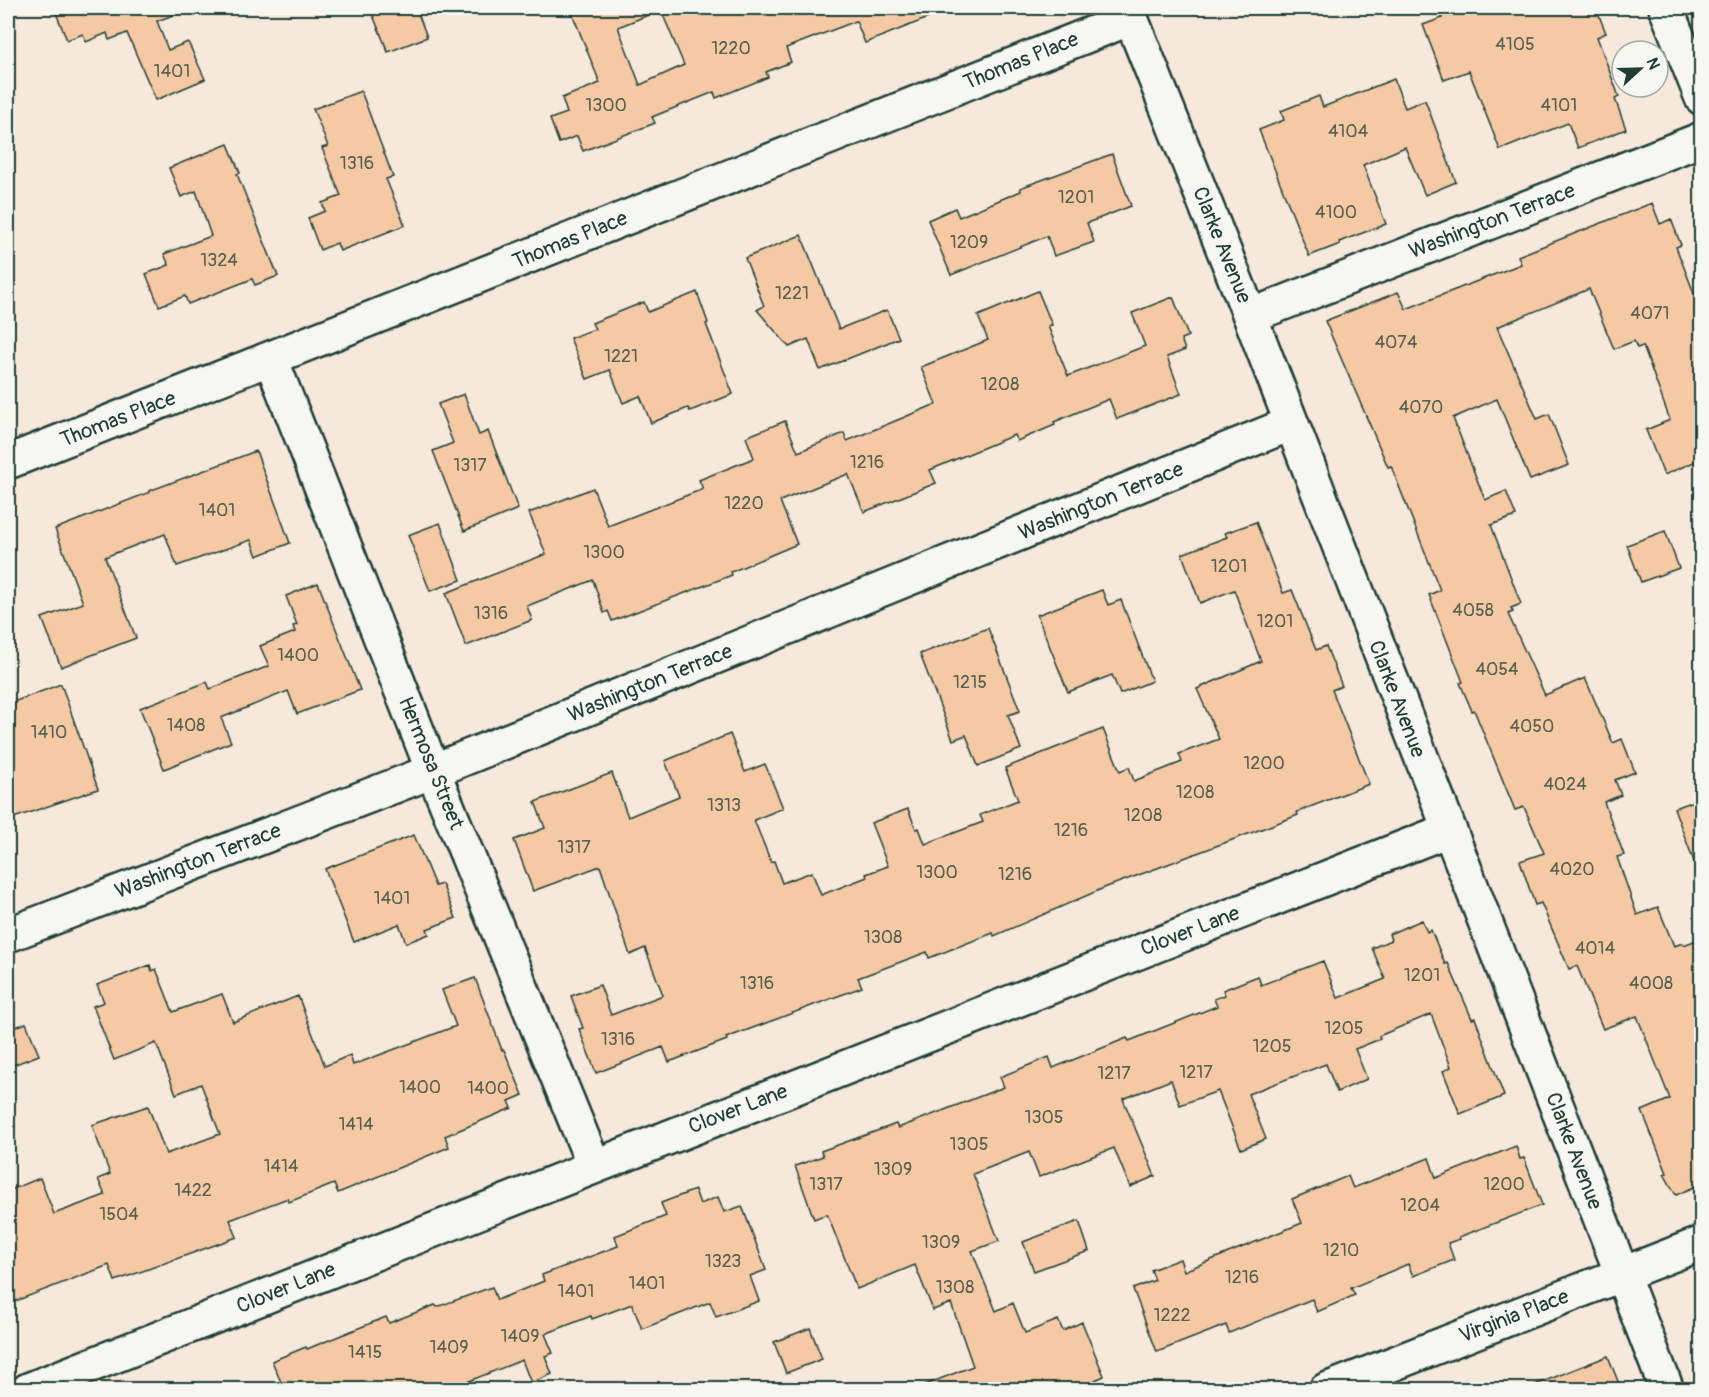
<svg xmlns="http://www.w3.org/2000/svg" width="1709" height="1397" font-family="Pangolin,sans-serif">
	<style>
		.building { fill: #f6c9a5; stroke: #1f3d34; stroke-width: 1.5; fill-rule: evenodd }
		.lines { fill: none; stroke-linecap: round; stroke-linejoin: round }
		.street-casing { stroke: #1f3d34; stroke-width: 38 }
		.street { stroke: #f6f6f2; stroke-width: 33 }
		.labels { text-anchor: middle; dominant-baseline: central; stroke-width: 6; stroke-linejoin: round; paint-order: stroke }
		.number-label { font-size: 18px; fill: #556050 }
		.street-label { font-size: 21px; fill: #1f3d34; stroke: #f6f6f2 }
	</style>
	<rect width="100%" height="100%" fill="#f6e8db"/>
	<filter id="ink" filterUnits="userSpaceOnUse"><feTurbulence type="fractalNoise" baseFrequency=".0167" numOctaves="2"/><feDisplacementMap in="SourceGraphic" scale="12" xChannelSelector="R" yChannelSelector="G"/><feConvolveMatrix kernelMatrix="1 2 1 2 8 2 1 2 1" color-interpolation-filters="sRGB"/></filter>
	<g filter="url(#ink)">
		<!-- building -->
		<g class="building">
			<polygon points="54,8 187,8 187,10 157,21 168,50 188,42 205,79 156,100 127,33 109,40 107,33 86,42 83,34 67,40"/>
			<polygon points="370,8 416,8 427,37 388,52"/>
			<path d="M570,8H951V9L865,43L856,21L786,48L791,62L766,72L768,77L716,98L714,92L652,117L655,123L583,151L577,136L559,143L550,119L567,113L562,98L600,83ZM661,10L684,65L640,85L618,27Z"/>
			<polygon points="1438,8 1596,8 1606,33 1597,37 1619,97 1615,99 1626,129 1578,148 1568,123 1500,150 1469,71 1444,80 1423,25 1442,18"/>
			<polygon points="1394,79 1405,108 1425,100 1456,182 1425,195 1405,147 1363,165 1386,224 1339,242 1340,244 1309,256 1259,130 1284,120 1281,111 1319,96 1323,107"/>
			<polygon points="361,91 393,177 386,179 405,225 340,251 337,243 320,250 308,218 325,211 322,203 341,196 322,148 328,146 313,109"/>
			<polygon points="228,144 240,173 237,174 278,276 255,285 252,279 188,304 185,296 159,306 146,274 169,265 164,254 211,236 196,191 181,197 169,168"/>
			<polygon points="1112,154 1131,206 1087,223 1094,242 1054,256 1047,236 951,275 928,220 955,208 959,217 1021,191 1020,188"/>
			<polygon points="1652,203 1660,224 1671,219 1681,245 1676,247 1694,293 1701,290 1701,459 1664,475 1646,430 1670,420 1643,346 1637,348 1634,341 1614,349 1589,289 1497,327 1537,419 1549,414 1569,465 1530,480 1497,399 1453,418 1485,500 1506,491 1516,516 1491,525 1521,604 1511,608 1513,612 1508,614 1545,695 1585,678 1613,743 1622,739 1635,772 1615,780 1621,795 1604,802 1624,855 1617,857 1637,915 1658,907 1674,946 1683,943 1684,945 1701,938 1701,1184 1676,1195 1664,1174 1667,1173 1642,1111 1670,1099 1637,1016 1603,1029 1577,966 1569,969 1541,903 1535,905 1520,861 1544,853 1524,807 1515,810 1474,710 1472,711 1460,683 1463,682 1429,595 1440,590 1391,466 1388,467 1325,321 1398,292 1406,309 1521,264 1518,256"/>
			<polygon points="801,235 839,329 887,310 899,338 820,370 808,339 789,347 757,310 764,306 745,258"/>
			<polygon points="1038,291 1052,325 1048,326 1068,376 1145,346 1132,313 1173,297 1188,336 1181,339 1185,350 1167,357 1181,394 1117,419 1109,399 1054,422 1055,425 1017,441 1014,435 930,470 936,483 864,512 848,474 780,501 797,544 731,572 732,575 612,621 608,611 604,613 593,580 527,606 532,620 466,646 446,593 546,554 529,513 593,488 608,526 703,489 699,480 754,458 746,437 785,421 798,452 844,433 847,441 936,404 921,367 988,340 978,316"/>
			<polygon points="697,292 708,323 706,324 733,394 690,411 688,408 651,423 640,396 623,403 610,370 587,379 570,338 595,329 592,323 644,302 648,312"/>
			<polygon points="464,394 479,435 488,431 518,509 464,531 433,451 453,443 438,404"/>
			<polygon points="256,451 290,543 257,556 251,540 177,566 165,534 105,557 136,638 61,667 42,618 83,603 55,529 150,492 149,491"/>
			<polygon points="1256,522 1283,593 1292,590 1316,650 1326,646 1342,686 1332,690 1369,784 1297,812 1298,815 1264,828 1104,888 994,936 993,933 929,958 927,952 858,978 862,987 726,1038 727,1040 669,1062 663,1047 596,1073 579,1029 583,1028 571,996 600,985 611,1015 663,995 645,948 630,955 600,866 533,891 514,840 545,828 535,802 612,773 628,817 679,796 665,761 730,734 745,772 765,764 783,808 754,820 771,862 774,861 782,883 812,872 821,895 867,877 866,874 888,866 871,823 908,809 916,829 919,828 925,844 983,822 980,815 1018,800 1005,768 1103,729 1120,771 1129,767 1134,781 1182,762 1179,754 1219,739 1197,689 1261,661 1234,590 1200,603 1182,554 1227,537 1225,533"/>
			<polygon points="440,523 461,580 430,591 408,535"/>
			<polygon points="1665,531 1679,568 1641,582 1627,545"/>
			<polygon points="318,583 360,690 297,714 288,691 221,718 231,742 164,769 140,708 207,682 210,689 269,666 260,646 295,632 293,626 297,625 286,596"/>
			<polygon points="1102,590 1108,605 1121,600 1152,681 1120,694 1112,675 1068,692 1037,615"/>
			<polygon points="988,628 1020,711 1008,715 1021,749 978,766 966,735 953,740 920,654"/>
			<polygon points="61,684 98,789 8,820 8,704"/>
			<polygon points="1701,799 1701,874 1699,875 1674,808"/>
			<polygon points="414,835 435,886 442,884 456,918 427,929 429,934 406,943 399,924 354,942 325,869"/>
			<polygon points="1422,920 1427,932 1431,930 1445,964 1448,963 1472,1019 1475,1018 1504,1096 1460,1114 1443,1071 1451,1067 1431,1014 1379,1036 1380,1039 1355,1049 1367,1079 1337,1092 1326,1064 1248,1094 1266,1139 1241,1149 1218,1091 1180,1105 1171,1080 1123,1099 1155,1176 1130,1187 1114,1148 1039,1177 1029,1152 973,1174 999,1241 972,1251 996,1311 1013,1303 1025,1333 1058,1320 1063,1331 1082,1322 1104,1376 1095,1380 1098,1389 918,1389 917,1388 973,1366 951,1303 933,1310 915,1265 857,1289 827,1214 814,1219 795,1166 823,1156 821,1151 896,1124 898,1128 1004,1087 1000,1077 1049,1057 1053,1068 1127,1038 1129,1041 1217,1006 1214,999 1225,995 1223,990 1258,976 1261,985 1323,961 1338,998 1385,979 1372,948 1391,940 1389,934"/>
			<polygon points="150,965 152,971 156,969 173,1012 222,994 233,1022 298,996 325,1066 350,1055 353,1065 456,1026 442,990 475,978 502,1050 504,1050 523,1095 509,1101 512,1108 445,1136 449,1147 338,1193 334,1184 289,1202 288,1198 230,1220 237,1237 115,1281 109,1265 8,1304 8,1191 40,1178 54,1214 105,1195 98,1179 110,1174 92,1125 148,1106 166,1154 220,1134 201,1084 176,1094 156,1043 114,1060 93,1006 104,1002 97,985"/>
			<polygon points="26,1023 39,1055 8,1067 8,1030"/>
			<polygon points="1516,1146 1520,1159 1524,1158 1542,1205 1459,1237 1460,1239 1448,1243 1454,1260 1413,1276 1408,1264 1351,1288 1355,1295 1317,1312 1312,1299 1229,1333 1226,1325 1157,1352 1133,1289 1155,1280 1151,1270 1180,1259 1184,1271 1302,1223 1292,1199 1348,1176 1353,1188 1429,1158 1436,1178"/>
			<polygon points="695,1190 700,1204 718,1197 724,1212 742,1206 766,1270 750,1276 759,1301 716,1317 710,1302 642,1329 632,1304 592,1319 591,1316 545,1334 553,1353 545,1356 552,1374 531,1383 522,1360 449,1389 284,1389 272,1361 306,1347 307,1349 386,1317 389,1323 435,1305 437,1307 492,1287 497,1300 544,1281 542,1275 618,1246 615,1236 666,1216 661,1203"/>
			<polygon points="1079,1221 1089,1251 1034,1271 1023,1242"/>
			<polygon points="810,1328 822,1359 786,1373 774,1342"/>
			<polygon points="1608,1356 1621,1389 1528,1389 1527,1388"/>
		</g>
		<g class="lines">
			<!-- street casing -->
			<g class="street-casing">
				<g id="street">
					<polyline points="1127,8 1250,316 1667,1390"/>
					<polyline points="1666,8 1702,98"/>
					<polyline points="1250,316 1702,139"/>
					<polyline points="271,359 433,771 594,1166"/>
					<polyline points="8,462 1131,18"/>
					<polyline points="8,935 433,771 1290,424"/>
					<polyline points="28,1390 1448,830"/>
					<polyline points="1326,1390 1702,1243"/>
				</g>
			</g>
			<!-- street -->
			<use href="#street" class="street"/>
		</g>
	</g>
	<g class="labels">
		<!-- number labels -->
		<g class="number-label">
			<text x="1515" y="44">4105</text>
			<text x="731" y="48">1220</text>
			<text x="172" y="71">1401</text>
			<text x="606" y="105">1300</text>
			<text x="1559" y="105">4101</text>
			<text x="1348" y="131">4104</text>
			<text x="357" y="163">1316</text>
			<text x="1076" y="197">1201</text>
			<text x="1336" y="212">4100</text>
			<text x="969" y="242">1209</text>
			<text x="219" y="260">1324</text>
			<text x="792" y="293">1221</text>
			<text x="1650" y="313">4071</text>
			<text x="1396" y="342">4074</text>
			<text x="621" y="356">1221</text>
			<text x="1000" y="384">1208</text>
			<text x="1421" y="407">4070</text>
			<text x="867" y="462">1216</text>
			<text x="470" y="465">1317</text>
			<text x="744" y="503">1220</text>
			<text x="217" y="510">1401</text>
			<text x="604" y="552">1300</text>
			<text x="1229" y="566">1201</text>
			<text x="1473" y="610">4058</text>
			<text x="491" y="613">1316</text>
			<text x="1275" y="621">1201</text>
			<text x="298" y="655">1400</text>
			<text x="1497" y="669">4054</text>
			<text x="970" y="682">1215</text>
			<text x="186" y="725">1408</text>
			<text x="1532" y="726">4050</text>
			<text x="49" y="732">1410</text>
			<text x="1264" y="763">1200</text>
			<text x="1565" y="784">4024</text>
			<text x="1195" y="792">1208</text>
			<text x="724" y="805">1313</text>
			<text x="1143" y="815">1208</text>
			<text x="1071" y="830">1216</text>
			<text x="574" y="847">1317</text>
			<text x="1572" y="869">4020</text>
			<text x="937" y="872">1300</text>
			<text x="1015" y="874">1216</text>
			<text x="392" y="898">1401</text>
			<text x="883" y="937">1308</text>
			<text x="1595" y="948">4014</text>
			<text x="1422" y="975">1201</text>
			<text x="757" y="983">1316</text>
			<text x="1651" y="983">4008</text>
			<text x="1344" y="1028">1205</text>
			<text x="618" y="1039">1316</text>
			<text x="1272" y="1046">1205</text>
			<text x="1196" y="1072">1217</text>
			<text x="1114" y="1073">1217</text>
			<text x="420" y="1087">1400</text>
			<text x="488" y="1088">1400</text>
			<text x="1044" y="1117">1305</text>
			<text x="356" y="1124">1414</text>
			<text x="969" y="1144">1305</text>
			<text x="281" y="1166">1414</text>
			<text x="893" y="1169">1309</text>
			<text x="826" y="1184">1317</text>
			<text x="1504" y="1184">1200</text>
			<text x="193" y="1190">1422</text>
			<text x="1420" y="1205">1204</text>
			<text x="119" y="1214">1504</text>
			<text x="941" y="1242">1309</text>
			<text x="1341" y="1250">1210</text>
			<text x="723" y="1261">1323</text>
			<text x="1242" y="1277">1216</text>
			<text x="647" y="1283">1401</text>
			<text x="955" y="1287">1308</text>
			<text x="576" y="1291">1401</text>
			<text x="1172" y="1315">1222</text>
			<text x="520" y="1336">1409</text>
			<text x="449" y="1347">1409</text>
			<text x="365" y="1352">1415</text>
		</g>
		<!-- street labels -->
		<g class="street-label">
			<text transform="translate(1021 61) rotate(-22)">Thomas Place</text>
			<text transform="translate(1492 221) rotate(-21)">Washington Terrace</text>
			<text transform="translate(570 240) rotate(-22)">Thomas Place</text>
			<text transform="translate(1222 245) rotate(68)">Clarke Avenue</text>
			<text transform="translate(118 419) rotate(-21)">Thomas Place</text>
			<text transform="translate(1101 501) rotate(-22)">Washington Terrace</text>
			<text transform="translate(650 683) rotate(-22)">Washington Terrace</text>
			<text transform="translate(1397 699) rotate(69)">Clarke Avenue</text>
			<text transform="translate(431 763) rotate(68)">Hermosa Street</text>
			<text transform="translate(198 861) rotate(-21)">Washington Terrace</text>
			<text transform="translate(1190 931) rotate(-21)">Clover Lane</text>
			<text transform="translate(738 1109) rotate(-21)">Clover Lane</text>
			<text transform="translate(1574 1151) rotate(69)">Clarke Avenue</text>
			<text transform="translate(286 1288) rotate(-22)">Clover Lane</text>
			<text transform="translate(1514 1316) rotate(-21)">Virginia Place</text>
		</g>
	</g>
	<!-- margin -->
	<rect width="1709" height="1397" fill="none" stroke="#f6f6f2" stroke-width="30"/>
	<rect x="15" y="15" width="1679" height="1367" fill="none" stroke="#1f3d34" stroke-width="2" filter="url(#ink)"/>
	<!-- north arrow -->
	<g transform="translate(1640 69) rotate(68)"><circle r="28" fill="#f6f6f2" stroke="#a0aca6" stroke-width="1.5"/>
	<path d="M0-4.5L10 22L0 15L-10 22Z" fill="#1f3d34"/>
	<text y="-9" font-size="16" font-weight="bold" text-anchor="middle" fill="#1f3d34">N</text>
	</g>
</svg>
